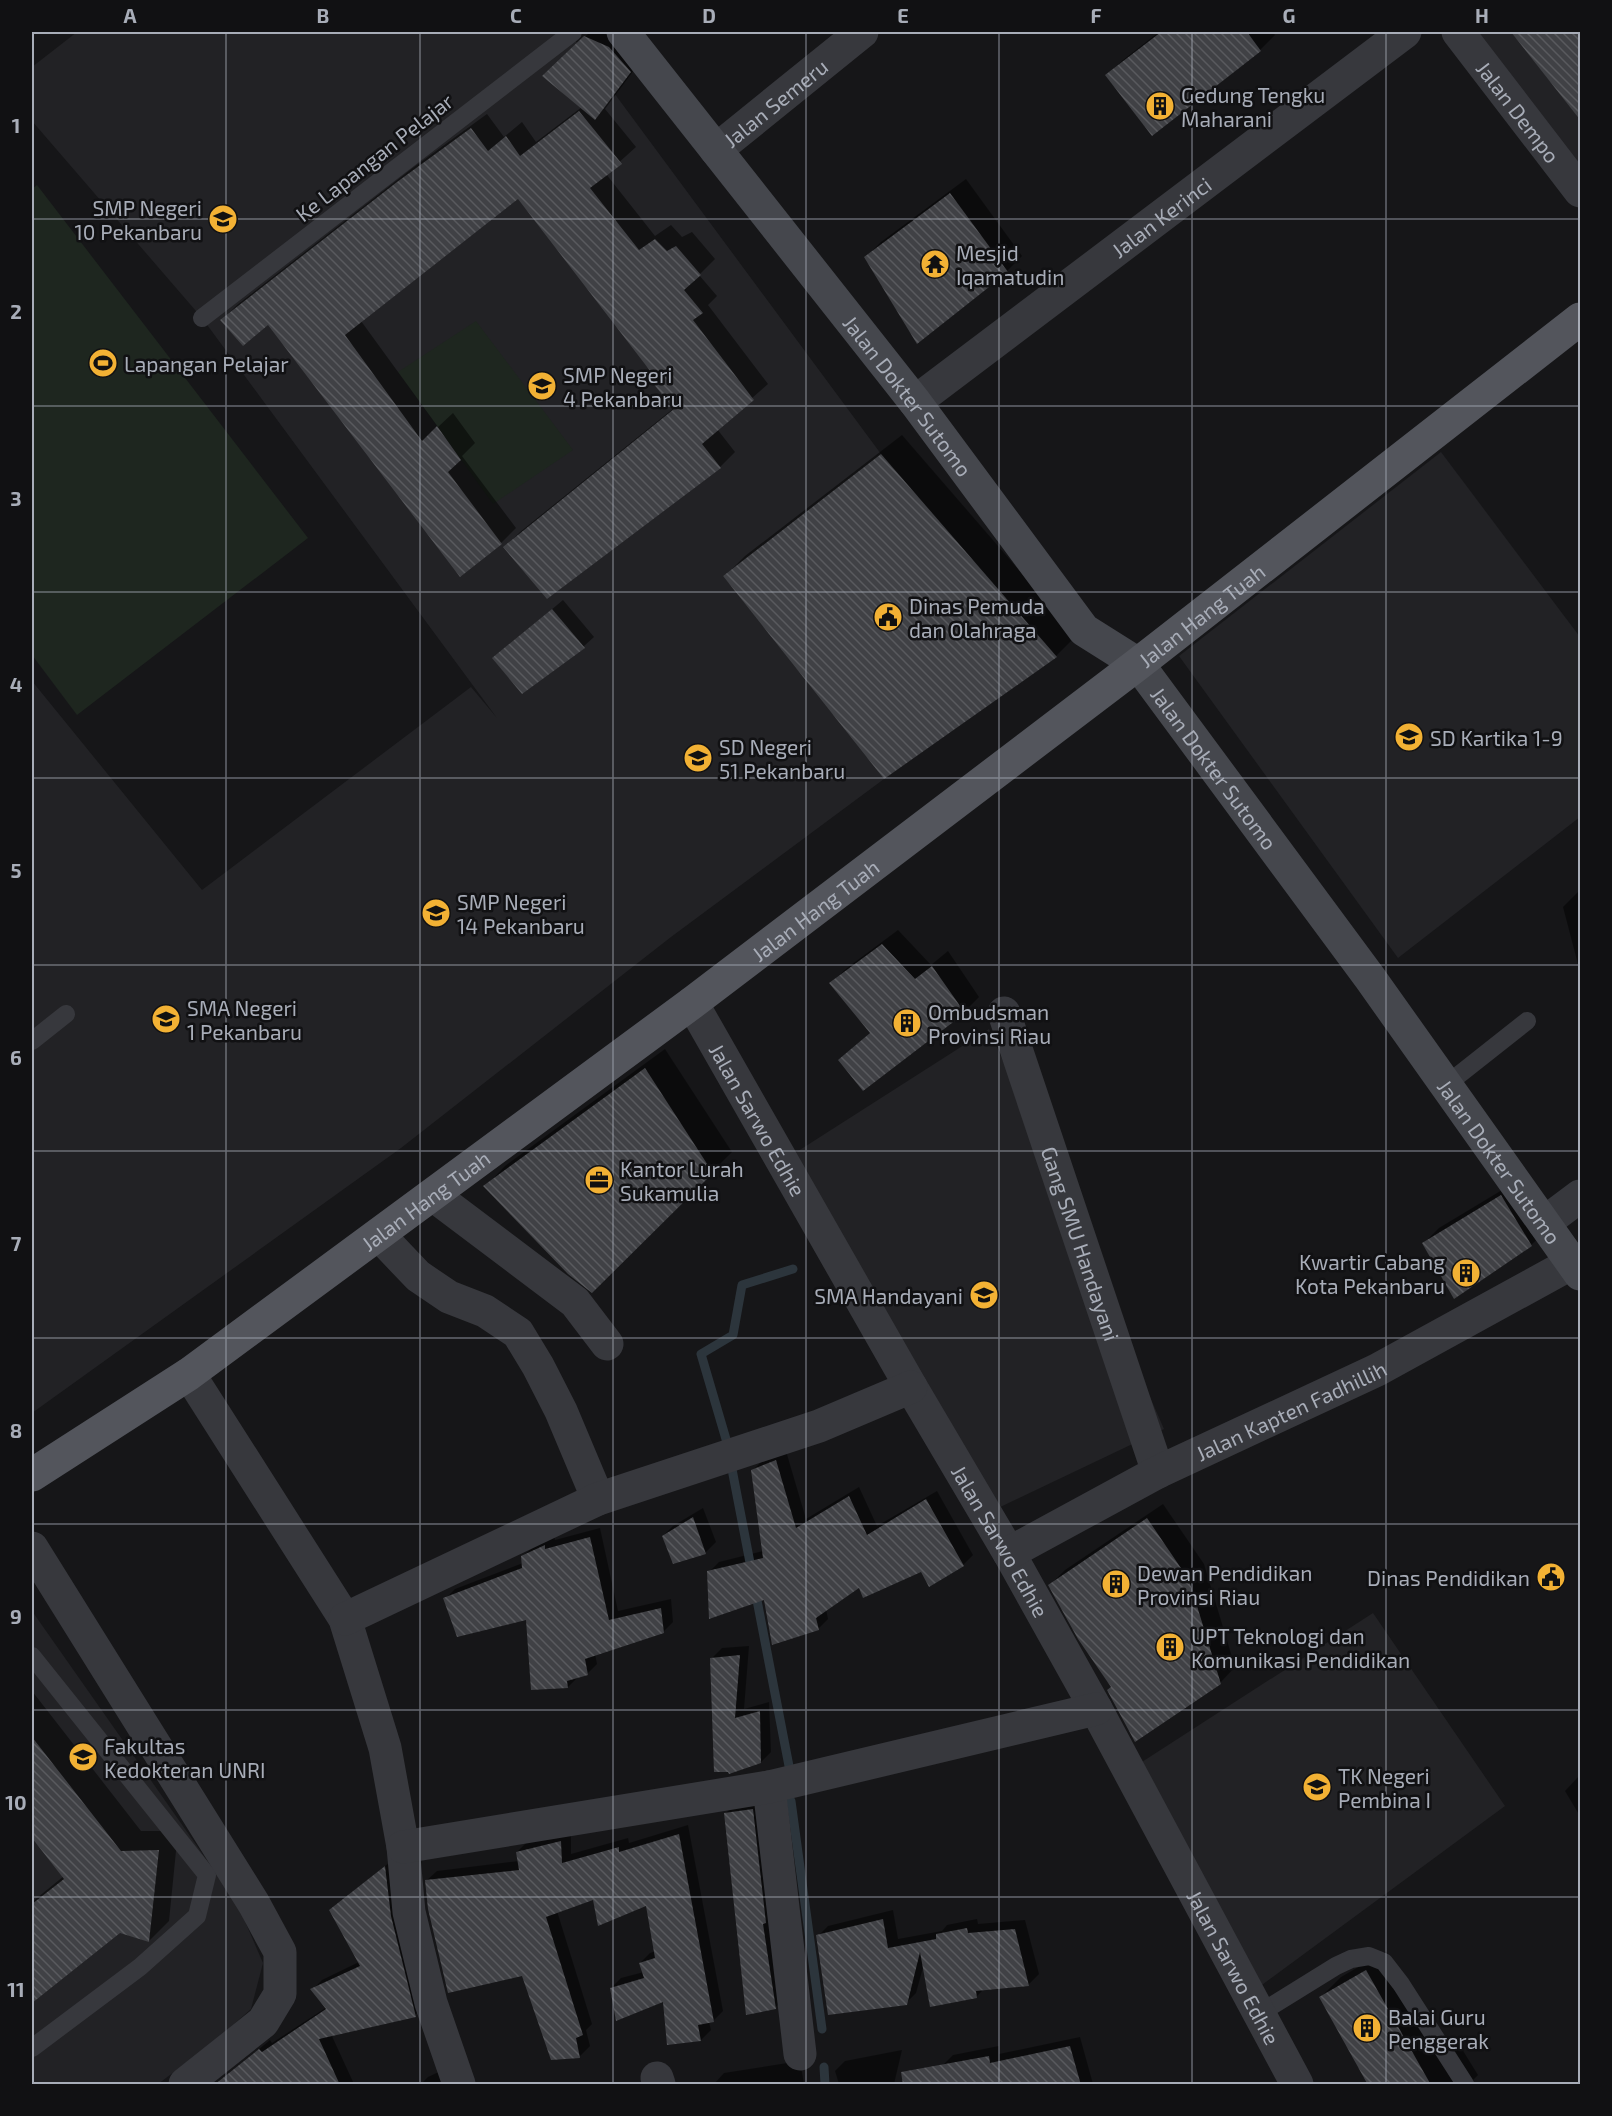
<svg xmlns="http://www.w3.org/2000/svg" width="1612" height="2116" font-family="'Exo 2',sans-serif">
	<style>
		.built { fill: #222225 }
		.pitch { fill: #1e261f }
		.shadow { fill: #0007 }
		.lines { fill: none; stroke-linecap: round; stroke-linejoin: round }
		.stream { stroke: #2c353c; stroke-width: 9 }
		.building { fill: url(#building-back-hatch) }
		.service { stroke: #37383d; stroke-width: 18 }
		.minor { stroke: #37383d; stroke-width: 33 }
		.secondary { stroke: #45474d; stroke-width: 33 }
		.primary { stroke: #53555c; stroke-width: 33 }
		.grid { fill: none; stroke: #a8adb8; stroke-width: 1.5; stroke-opacity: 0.55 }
		.labels { text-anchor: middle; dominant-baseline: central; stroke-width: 5; stroke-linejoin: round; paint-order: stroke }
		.poi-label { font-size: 21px; fill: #a8adb8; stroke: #111113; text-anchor: start }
		.street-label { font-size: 21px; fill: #a8adb8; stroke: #111113 }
		.neatline { fill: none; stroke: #a8adb8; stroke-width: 2 }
		.grid-label { font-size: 20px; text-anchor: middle; font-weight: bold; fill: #a8adb8 }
	</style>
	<defs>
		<pattern id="building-back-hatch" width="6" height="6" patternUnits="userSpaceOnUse" patternTransform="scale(1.5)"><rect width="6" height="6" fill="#404145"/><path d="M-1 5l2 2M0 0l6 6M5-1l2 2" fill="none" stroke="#595a5e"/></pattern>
	</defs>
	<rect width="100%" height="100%" fill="#161618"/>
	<!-- built -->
	<g class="built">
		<polygon points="77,32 569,32 881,454 723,576 884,779 671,937 401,1148 32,1413 32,681 202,890 471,687 497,718 202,318 32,121 32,67"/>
		<polygon points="1465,32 1580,32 1580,183"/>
		<polygon points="1441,452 1580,637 1580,817 1398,958 1179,656"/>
		<polygon points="989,1029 1164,1429 992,1511 784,1160"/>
		<polygon points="32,1611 237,1903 263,1963 251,2009 215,2041 158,2084 32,2084"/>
		<polygon points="1373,1613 1505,1806 1251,1993 1131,1769"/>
	</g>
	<!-- pitch -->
	<g class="pitch">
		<polygon points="37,185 308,538 77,715 32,655 32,189"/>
		<polygon points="476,321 573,450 493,504 398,372"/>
	</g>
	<!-- shadow -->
	<g class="shadow">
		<polygon points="590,32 606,32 619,37 640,62 605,109 636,147 606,174 655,236 671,225 682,237 692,232 715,259 699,275 717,296 708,305 768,384 717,429 735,452 720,467 505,547 520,532 674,408 653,372 519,196 361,321 438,427 453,413 475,443 462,456 516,528 501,543 268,323 222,320 237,305 414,167 487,114 504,137 522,122 536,142 582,107 545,76"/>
		<polygon points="1159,32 1273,32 1275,35 1260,50 1107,75 1123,60"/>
		<polygon points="1513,32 1580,32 1580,119"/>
		<polygon points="966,179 1022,256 1007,271 866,257 881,242"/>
		<polygon points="902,435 1076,636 1056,656 725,576 745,556"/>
		<polygon points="563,600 594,637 584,646 523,692 494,658"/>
		<polygon points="1580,890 1580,972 1563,907"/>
		<polygon points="898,930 931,965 948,951 979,997 964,1012 840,1060 871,1032 831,983 847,968"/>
		<polygon points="665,1049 732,1152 592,1291 485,1187 505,1166"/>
		<polygon points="1517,1181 1547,1230 1531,1245 1424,1243 1439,1228"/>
		<polygon points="786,1451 806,1519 859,1487 877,1526 937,1491 973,1555 963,1565 921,1570 860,1586 826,1609 828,1619 818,1629 766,1598 709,1572 719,1562 763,1551 753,1470 763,1460"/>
		<polygon points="1163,1504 1204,1564 1235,1667 1220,1683 1112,1686 1050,1585 1065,1570"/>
		<polygon points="703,1508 716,1542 706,1552 674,1562 663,1536 673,1526"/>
		<polygon points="600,1528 618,1611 671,1599 673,1622 663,1632 595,1654 597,1664 587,1674 578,1677 568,1687 527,1618 445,1599 455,1589 523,1563 522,1557 533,1547 554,1536 555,1540"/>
		<polygon points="749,1646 744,1709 769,1702 771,1752 761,1762 729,1770 712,1658 722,1648"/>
		<polygon points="32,1691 141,1831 178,1831 169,1921 149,1941 120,1931 32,2001 32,1902 64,1876 32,1835"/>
		<polygon points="1580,1775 1580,1816 1565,1791"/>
		<polygon points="762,1799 785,1997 775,2008 725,1814 735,1804"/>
		<polygon points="688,1825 723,2011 713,2021 709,2022 711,2030 701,2040 664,2000 611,1988 621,1978 644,1972 640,1963 650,1953 656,1951 647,1904 594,1898 557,1911 592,2024 586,2030 590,2046 580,2056 552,2059 523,1974 426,1881 437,1871 519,1861 517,1852 527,1842 571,1832 571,1854 628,1838 629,1843"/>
		<polygon points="395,1858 425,2005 415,2015 331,2034 354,2084 227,2084 223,2079 270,2040 272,2043 327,2007 312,1990 322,1980 359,1962 331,1910"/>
		<polygon points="893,1910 898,1939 942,1931 947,1925 977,1919 978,1924 1025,1920 1039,1974 1029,1984 984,1989 976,1997 924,1964 916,1993 906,2003 818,1936 828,1926"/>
		<polygon points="1386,1951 1442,2050 1457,2041 1478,2075 1469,2084 1370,2084 1320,1998 1341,1977"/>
		<polygon points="1080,2037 1093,2084 947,2084 943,2065 953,2055 999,2046 999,2054"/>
		<polygon points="902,2050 894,2084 839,2084 835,2071 845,2061"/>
		<polygon points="800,2061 804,2084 714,2084 724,2073"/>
		<polygon points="447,2068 455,2084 421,2084 428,2077"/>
	</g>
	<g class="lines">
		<!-- stream -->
		<g class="stream">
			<polyline points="728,1446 701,1354 733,1335 742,1285 793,1269"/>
			<polyline points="731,1464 752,1573"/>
			<polyline points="755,1590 789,1766"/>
			<polyline points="791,1801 822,2029"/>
			<polyline points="824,2067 825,2084"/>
		</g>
	</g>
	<!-- building -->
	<g class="building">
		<polygon points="1161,32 1247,32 1261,51 1152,136 1105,75"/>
		<polygon points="1511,32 1581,32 1581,121"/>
		<polygon points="584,36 609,47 631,72 595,120 542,76"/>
		<polygon points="579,111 622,164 590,188 639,250 655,239 667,251 676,246 701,275 684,290 703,313 693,320 754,400 702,444 721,468 547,599 503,547 674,409 647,376 651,372 518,199 345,335 422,441 437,426 461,460 448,472 502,544 460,577 268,325 243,346 220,320 397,182 471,128 488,151 506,136 520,156"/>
		<polygon points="950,193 1008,272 917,344 864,257"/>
		<polygon points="881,454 1057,657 884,779 723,576"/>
		<polygon points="552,609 585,648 522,694 492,658"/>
		<polygon points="882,944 915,979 932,966 965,1013 863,1091 838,1060 870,1033 829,983"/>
		<polygon points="645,1068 713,1173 592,1293 568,1274 483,1186"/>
		<polygon points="1501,1195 1532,1246 1454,1299 1422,1243"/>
		<polygon points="776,1460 796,1528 849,1496 867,1535 926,1499 964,1566 929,1587 921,1572 863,1598 859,1588 816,1618 819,1630 772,1645 764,1600 709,1619 707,1571 763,1558 751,1470"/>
		<polygon points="693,1517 706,1554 673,1564 662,1536"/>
		<polygon points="1147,1518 1189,1580 1221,1684 1135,1742 1107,1690 1111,1687 1078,1639 1048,1585"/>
		<polygon points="590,1537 609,1620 661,1608 664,1633 585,1659 588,1675 567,1681 568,1688 531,1690 526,1620 457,1637 443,1598 522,1568 521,1556 545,1545 545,1549"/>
		<polygon points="740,1655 735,1718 760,1711 761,1763 729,1774 728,1772 714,1772 710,1658"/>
		<polygon points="32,1737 121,1851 159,1850 149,1942 120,1933 32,2003 32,1904 64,1879 32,1838"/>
		<polygon points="753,1809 766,1923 763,1924 776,2009 746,2015 724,1813"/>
		<polygon points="679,1834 714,2022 698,2025 701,2041 667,2045 663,2002 616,2021 610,1988 644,1978 639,1963 655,1958 646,1906 598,1926 593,1900 546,1917 583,2035 576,2038 580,2058 551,2060 522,1976 448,1993 428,1909 425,1880 519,1870 516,1852 561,1841 562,1863 619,1847 619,1852"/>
		<polygon points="385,1866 391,1916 416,2017 319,2039 340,2085 214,2085 259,2049 262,2052 326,2009 310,1989 360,1966 329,1910"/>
		<polygon points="883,1919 888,1948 936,1939 936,1934 967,1928 968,1933 1015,1929 1029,1986 976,1991 977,1998 930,2007 920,1952 907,2005 828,2015 816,1935"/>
		<polygon points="1366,1970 1431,2085 1368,2085 1319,1997"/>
		<polygon points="1070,2046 1081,2085 903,2085 901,2072 989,2056 990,2063"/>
	</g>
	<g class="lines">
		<!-- service -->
		<g class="service">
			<polyline points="202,318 573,32"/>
			<polyline points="32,1041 66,1014"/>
			<polyline points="1446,1085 1527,1021"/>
			<polyline points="32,1656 207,1875 197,1916 140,1967 32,2048"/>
			<polyline points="1260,2013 1336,1966 1351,1959 1369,1956 1384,1962 1401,1984 1465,2084"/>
		</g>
		<!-- minor -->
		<g class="minor">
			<path id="s1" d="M1458,32L1580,191"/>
			<path id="s2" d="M716,150L862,32"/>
			<path id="s3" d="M915,402L1405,32"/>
			<path id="s4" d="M692,1003L911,1387L1009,1553L1096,1709L1297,2084"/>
			<path id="s5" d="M1004,1013L1158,1472"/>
			<polyline points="433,1195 575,1302 607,1344"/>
			<polyline points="1544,1223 1580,1196"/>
			<polyline points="379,1235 418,1276 449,1297 485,1311 518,1333 538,1366 561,1411 598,1499"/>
			<polyline points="189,1374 345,1619 385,1748 403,1847 409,1912 431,2003 459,2084"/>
			<polyline points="32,1548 254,1904 280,1952 280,1994 263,2022 185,2084"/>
			<path id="s6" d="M1009,1553L1158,1472L1377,1370L1572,1263"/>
			<polyline points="345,1619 598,1499 819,1426 911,1387"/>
			<polyline points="769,1787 800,2054"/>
			<polyline points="403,1847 769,1787 1096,1709"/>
			<polyline points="657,2078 659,2084"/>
		</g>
		<!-- secondary -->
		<path class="secondary" id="s7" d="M623,32L915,402L1084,630L1138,664L1370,978L1580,1274"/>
		<!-- primary -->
		<path class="primary" id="s8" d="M32,1475L189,1374L692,1003L1138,664L1580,319"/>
	</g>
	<!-- grid -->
	<path class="grid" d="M226,32V2084M420,32V2084M613,32V2084M806,32V2084M999,32V2084M1192,32V2084M1386,32V2084M32,219H1580M32,406H1580M32,592H1580M32,778H1580M32,965H1580M32,1151H1580M32,1338H1580M32,1524H1580M32,1710H1580M32,1897H1580"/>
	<!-- icons -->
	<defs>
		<g id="building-disc" transform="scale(1.5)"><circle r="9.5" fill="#f2b134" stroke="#111113"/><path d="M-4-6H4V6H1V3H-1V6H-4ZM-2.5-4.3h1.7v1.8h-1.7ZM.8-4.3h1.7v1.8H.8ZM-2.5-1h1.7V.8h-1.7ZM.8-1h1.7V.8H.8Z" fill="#111"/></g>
		<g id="school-disc" transform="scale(1.5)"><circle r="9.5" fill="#f2b134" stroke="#111113"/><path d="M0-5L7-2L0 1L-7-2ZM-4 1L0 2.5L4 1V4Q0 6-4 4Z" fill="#111"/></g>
		<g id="temple-disc" transform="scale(1.5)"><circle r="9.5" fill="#f2b134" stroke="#111113"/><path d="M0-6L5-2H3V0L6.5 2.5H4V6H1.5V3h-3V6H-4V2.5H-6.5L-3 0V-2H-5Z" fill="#111"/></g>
		<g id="stadium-disc" transform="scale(1.5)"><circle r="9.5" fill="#f2b134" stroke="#111113"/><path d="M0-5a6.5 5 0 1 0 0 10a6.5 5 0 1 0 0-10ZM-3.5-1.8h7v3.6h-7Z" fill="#111"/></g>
		<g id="civic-disc" transform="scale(1.5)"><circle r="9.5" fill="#f2b134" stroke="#111113"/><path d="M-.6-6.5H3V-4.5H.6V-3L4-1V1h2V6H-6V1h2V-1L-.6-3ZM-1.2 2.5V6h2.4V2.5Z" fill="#111"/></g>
		<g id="office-disc" transform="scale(1.5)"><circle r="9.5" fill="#f2b134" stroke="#111113"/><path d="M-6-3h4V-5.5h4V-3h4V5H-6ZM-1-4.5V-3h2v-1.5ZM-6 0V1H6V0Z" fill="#111"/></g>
		<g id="university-disc" transform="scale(1.5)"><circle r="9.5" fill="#f2b134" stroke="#111113"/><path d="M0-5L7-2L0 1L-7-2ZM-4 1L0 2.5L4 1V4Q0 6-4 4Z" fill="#111"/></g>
	</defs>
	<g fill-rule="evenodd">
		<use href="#building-disc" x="1160" y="106"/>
		<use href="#school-disc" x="223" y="219"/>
		<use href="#temple-disc" x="935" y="264"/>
		<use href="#stadium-disc" x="103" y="363"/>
		<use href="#school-disc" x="542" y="386"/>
		<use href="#civic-disc" x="888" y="617"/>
		<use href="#school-disc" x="1409" y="737"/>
		<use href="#school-disc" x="698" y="758"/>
		<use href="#school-disc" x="436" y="913"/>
		<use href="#school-disc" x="166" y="1019"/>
		<use href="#building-disc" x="907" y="1023"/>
		<use href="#office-disc" x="599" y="1180"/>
		<use href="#building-disc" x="1466" y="1273"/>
		<use href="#school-disc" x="984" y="1295"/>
		<use href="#civic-disc" x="1551" y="1577"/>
		<use href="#building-disc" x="1116" y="1584"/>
		<use href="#building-disc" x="1170" y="1647"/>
		<use href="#university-disc" x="83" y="1757"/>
		<use href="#school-disc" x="1317" y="1787"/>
		<use href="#building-disc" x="1367" y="2028"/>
	</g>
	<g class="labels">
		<!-- poi labels -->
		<g class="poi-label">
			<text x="1181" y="94">Gedung Tengku<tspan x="1181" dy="24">Maharani</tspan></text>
			<text x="202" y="207" text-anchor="end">SMP Negeri<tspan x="202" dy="24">10 Pekanbaru</tspan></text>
			<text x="956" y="252">Mesjid<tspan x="956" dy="24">Iqamatudin</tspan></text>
			<text x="124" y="363">Lapangan Pelajar</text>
			<text x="563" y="374">SMP Negeri<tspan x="563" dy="24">4 Pekanbaru</tspan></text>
			<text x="909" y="605">Dinas Pemuda<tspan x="909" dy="24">dan Olahraga</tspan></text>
			<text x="1430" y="737">SD Kartika 1-9</text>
			<text x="719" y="746">SD Negeri<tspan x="719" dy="24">51 Pekanbaru</tspan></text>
			<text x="457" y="901">SMP Negeri<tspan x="457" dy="24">14 Pekanbaru</tspan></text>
			<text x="187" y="1007">SMA Negeri<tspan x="187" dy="24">1 Pekanbaru</tspan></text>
			<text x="928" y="1011">Ombudsman<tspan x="928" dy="24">Provinsi Riau</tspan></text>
			<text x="620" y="1168">Kantor Lurah<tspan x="620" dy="24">Sukamulia</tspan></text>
			<text x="1445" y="1261" text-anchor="end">Kwartir Cabang<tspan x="1445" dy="24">Kota Pekanbaru</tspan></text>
			<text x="963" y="1295" text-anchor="end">SMA Handayani</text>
			<text x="1137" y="1572">Dewan Pendidikan<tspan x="1137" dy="24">Provinsi Riau</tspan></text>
			<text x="1530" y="1577" text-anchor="end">Dinas Pendidikan</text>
			<text x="1191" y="1635">UPT Teknologi dan<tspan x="1191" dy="24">Komunikasi Pendidikan</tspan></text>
			<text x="104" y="1745">Fakultas<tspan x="104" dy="24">Kedokteran UNRI</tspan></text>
			<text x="1338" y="1775">TK Negeri<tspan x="1338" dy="24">Pembina I</tspan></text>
			<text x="1388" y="2016">Balai Guru<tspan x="1388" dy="24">Penggerak</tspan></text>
		</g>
		<!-- street labels -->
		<g class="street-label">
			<text stroke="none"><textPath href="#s2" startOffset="76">Jalan Semeru</textPath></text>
			<text stroke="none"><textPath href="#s1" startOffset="100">Jalan Dempo</textPath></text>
			<text transform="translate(374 157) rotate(-38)">Ke Lapangan Pelajar</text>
			<text stroke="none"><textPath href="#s3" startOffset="308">Jalan Kerinci</textPath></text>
			<text stroke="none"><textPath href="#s7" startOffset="462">Jalan Dokter Sutomo</textPath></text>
			<text stroke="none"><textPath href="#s8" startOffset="1452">Jalan Hang Tuah</textPath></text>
			<text stroke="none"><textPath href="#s7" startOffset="948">Jalan Dokter Sutomo</textPath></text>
			<text stroke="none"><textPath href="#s8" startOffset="966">Jalan Hang Tuah</textPath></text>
			<text stroke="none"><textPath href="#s4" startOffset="134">Jalan Sarwo Edhie</textPath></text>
			<text stroke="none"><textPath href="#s7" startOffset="1434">Jalan Dokter Sutomo</textPath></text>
			<text stroke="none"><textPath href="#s8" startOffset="480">Jalan Hang Tuah</textPath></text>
			<text stroke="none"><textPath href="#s5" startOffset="243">Gang SMU Handayani</textPath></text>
			<text stroke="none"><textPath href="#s6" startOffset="316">Jalan Kapten Fadhillih</textPath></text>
			<text stroke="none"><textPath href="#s4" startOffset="620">Jalan Sarwo Edhie</textPath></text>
			<text stroke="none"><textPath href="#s4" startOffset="1106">Jalan Sarwo Edhie</textPath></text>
		</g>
	</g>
	<!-- border -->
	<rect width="1612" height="2116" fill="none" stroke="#111113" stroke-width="66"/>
	<rect x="33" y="33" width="1546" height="2050" class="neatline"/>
	<g class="grid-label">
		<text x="130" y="23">A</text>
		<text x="323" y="23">B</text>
		<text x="516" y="23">C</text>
		<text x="709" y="23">D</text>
		<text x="903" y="23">E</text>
		<text x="1096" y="23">F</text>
		<text x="1289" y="23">G</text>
		<text x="1482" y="23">H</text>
		<text x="16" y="133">1</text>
		<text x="16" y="319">2</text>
		<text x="16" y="506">3</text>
		<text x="16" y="692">4</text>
		<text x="16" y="878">5</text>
		<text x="16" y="1065">6</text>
		<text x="16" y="1251">7</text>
		<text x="16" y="1438">8</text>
		<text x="16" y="1624">9</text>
		<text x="16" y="1810">10</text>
		<text x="16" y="1997">11</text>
	</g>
</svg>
